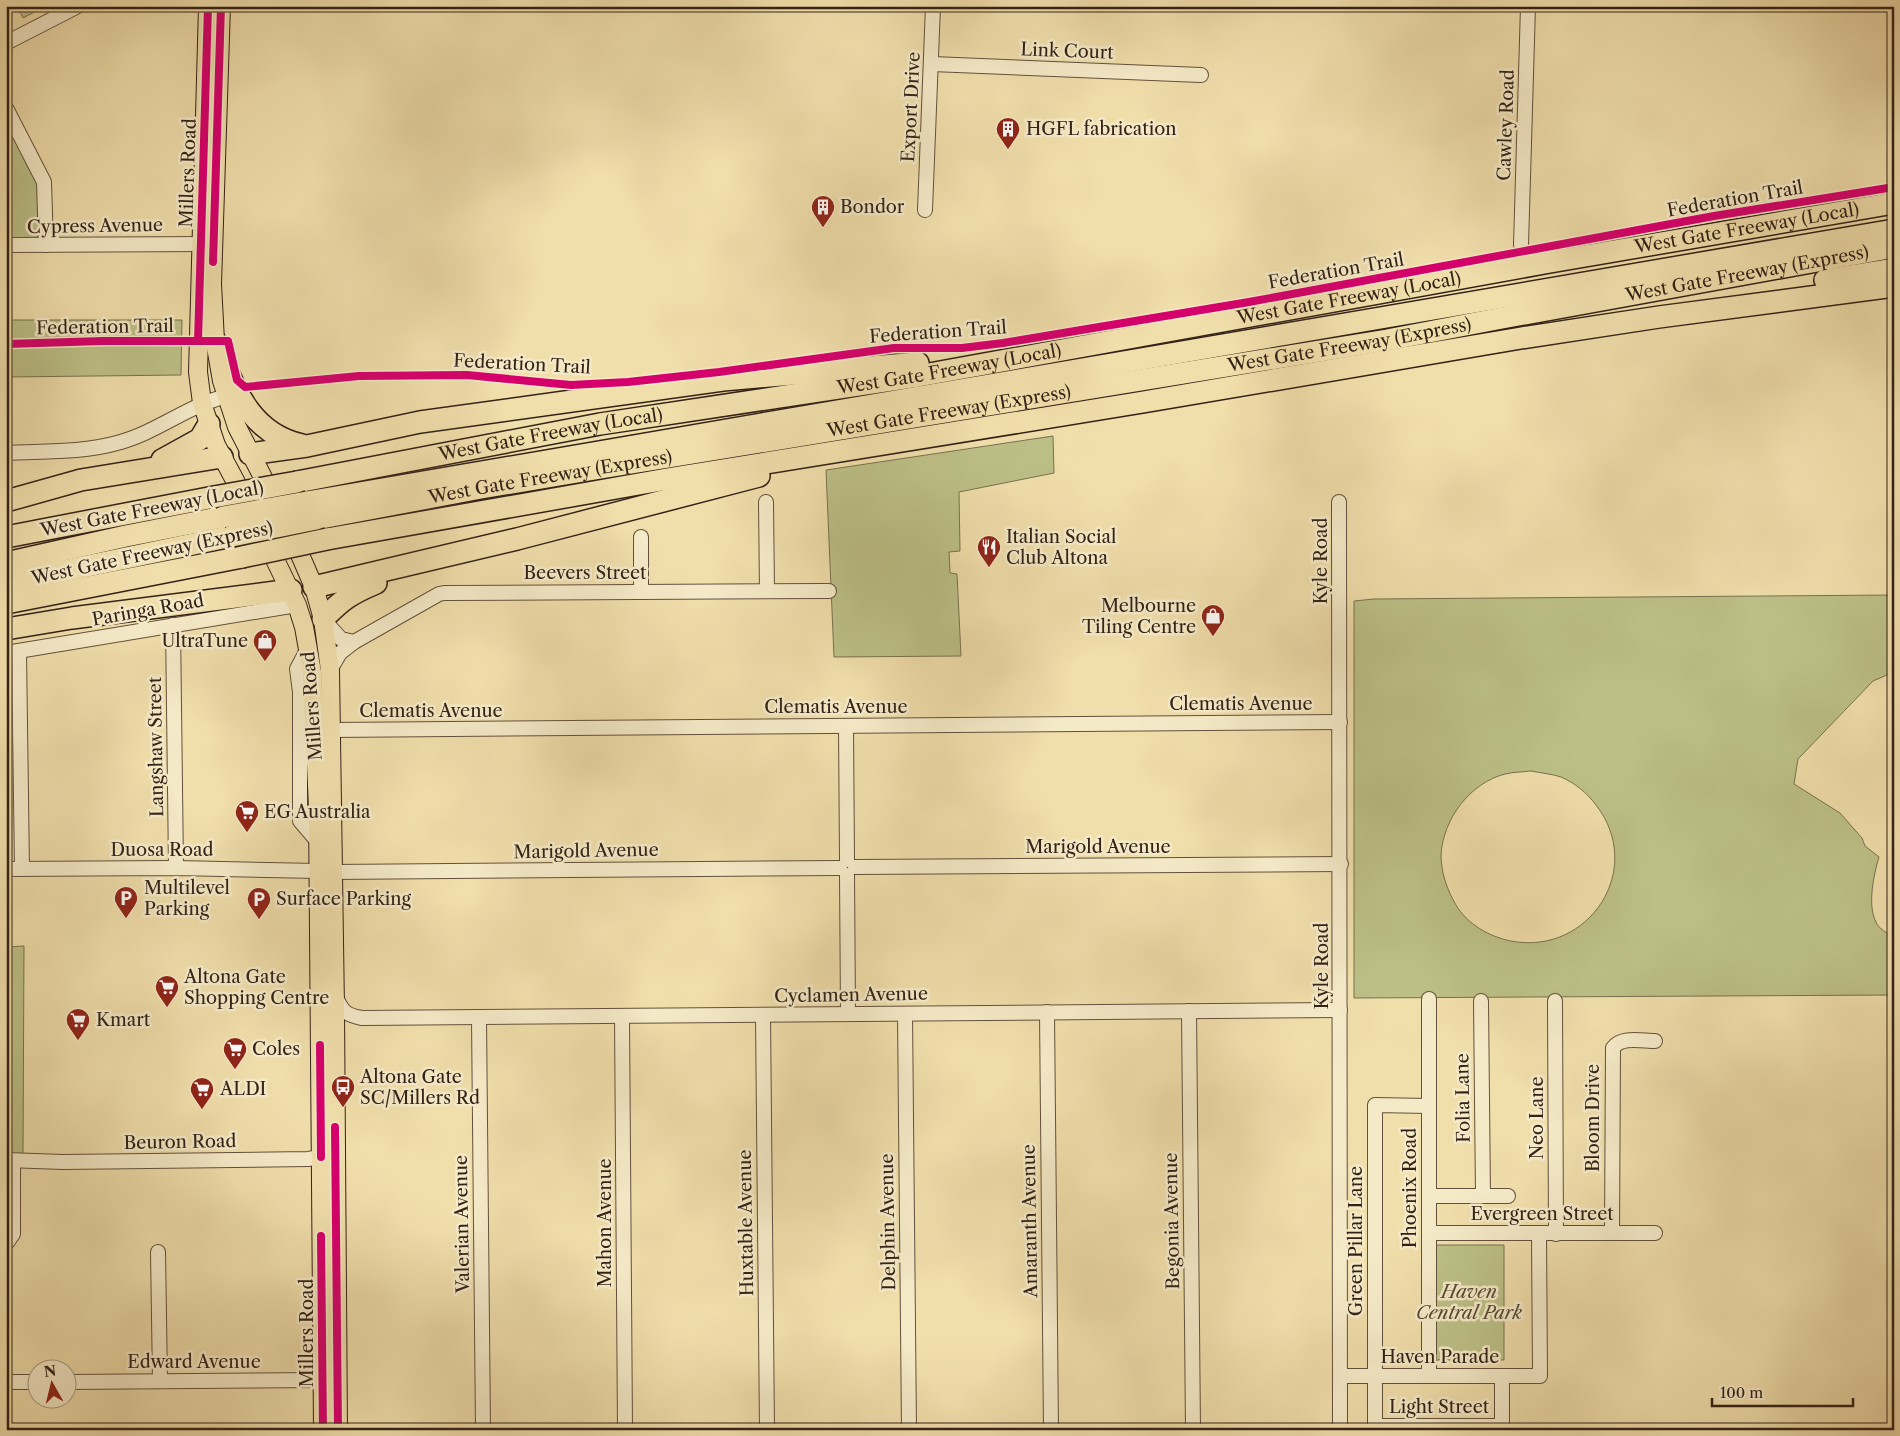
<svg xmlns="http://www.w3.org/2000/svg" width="1900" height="1436" font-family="'Libre Caslon Text',serif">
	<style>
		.green { fill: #bcc087; stroke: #78714f; fill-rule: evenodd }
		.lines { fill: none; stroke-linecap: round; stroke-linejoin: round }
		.minor-casing { stroke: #63513c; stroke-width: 16 }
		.major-casing { stroke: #342217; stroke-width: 20 }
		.highway-casing { stroke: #342217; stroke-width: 24 }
		.minor { stroke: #f5eac8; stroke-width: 14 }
		.major { stroke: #f0deab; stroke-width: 18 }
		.highway { stroke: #f0deab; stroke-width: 21 }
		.highway-bridge-casing { stroke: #342217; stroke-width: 24; stroke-linecap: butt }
		.highway-bridge { stroke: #f0deab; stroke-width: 21 }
		.cycleway-casing { stroke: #f5eac8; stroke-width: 11 }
		.cycleway { stroke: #d6006c; stroke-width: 8 }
		.labels { text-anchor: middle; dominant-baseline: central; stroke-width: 5; stroke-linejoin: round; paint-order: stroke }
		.street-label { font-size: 18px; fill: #342217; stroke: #f5eac8 }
		.poi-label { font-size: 18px; fill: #342217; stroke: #f5eac8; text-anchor: start }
		.park-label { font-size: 18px; font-style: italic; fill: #564a33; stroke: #f5eac8 }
	</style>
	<rect width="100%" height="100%" fill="#f0deab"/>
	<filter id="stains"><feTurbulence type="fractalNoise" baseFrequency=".004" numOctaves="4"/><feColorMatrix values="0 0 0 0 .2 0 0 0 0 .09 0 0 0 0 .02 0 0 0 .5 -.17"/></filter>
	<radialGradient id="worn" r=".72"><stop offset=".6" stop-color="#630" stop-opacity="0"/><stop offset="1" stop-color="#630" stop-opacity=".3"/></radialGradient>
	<!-- green -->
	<g class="green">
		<polygon points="17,6 46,6 23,18"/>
		<polygon points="6,118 40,184 45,238 6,238"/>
		<polygon points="6,320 182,320 181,375 6,377"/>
		<polygon points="1053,436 1054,473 959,492 960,551 949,552 950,573 957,574 961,656 834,657 826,470"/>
		<path d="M1894,595V672L1873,681L1798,759L1794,784L1840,813L1862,838L1865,846L1879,857C1874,874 1867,905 1876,922C1878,928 1888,934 1894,937V995L1354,998V601L1374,599ZM1531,771C1541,773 1552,774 1561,777C1575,783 1587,793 1596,805C1646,869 1589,956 1511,941C1490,937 1467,924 1456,905C1447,890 1441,872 1441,855C1443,819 1470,783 1505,774C1513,772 1523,772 1531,771Z"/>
		<polygon points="24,946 23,1155 6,1155 6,947"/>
		<polygon points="1433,1245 1504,1245 1504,1360 1434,1360"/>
	</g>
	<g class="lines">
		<!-- minor casing -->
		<g class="minor-casing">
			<g id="minor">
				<polyline points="6,43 78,6"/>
				<polyline points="932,64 1201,75"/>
				<polyline points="6,108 44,182 46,245"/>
				<polyline points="925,210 933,6"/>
				<polyline points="6,245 210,244"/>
				<polyline points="1521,245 1528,6"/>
				<path d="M6,453C42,451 82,453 117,443C160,432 192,401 237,394"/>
				<polyline points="766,502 767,591"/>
				<polyline points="1339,502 1340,1430"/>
				<polyline points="641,537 641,592"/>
				<polyline points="323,619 341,639 354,642"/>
				<polyline points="173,625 176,868"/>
				<polyline points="308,648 297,669 300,692 300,821 318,842"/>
				<polyline points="19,651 22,869"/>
				<polyline points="6,653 297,605"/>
				<polyline points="330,670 340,653 354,642 439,594 444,593 829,591"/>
				<polyline points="846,726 847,860"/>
				<polyline points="332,730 1340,722"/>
				<polyline points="855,867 1341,864"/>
				<polyline points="6,869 176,868 318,871"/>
				<polyline points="333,872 840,868"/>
				<polyline points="847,875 848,1014"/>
				<path d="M335,995C342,1011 345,1015 362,1018L1340,1010"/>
				<polyline points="1429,999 1429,1376"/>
				<polyline points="1481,1001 1483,1196"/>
				<polyline points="1555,1001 1556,1234"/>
				<polyline points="1189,1011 1193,1430"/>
				<polyline points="1047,1012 1051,1430"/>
				<polyline points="905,1014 909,1430"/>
				<polyline points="763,1015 767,1430"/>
				<polyline points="622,1016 625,1430"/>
				<polyline points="479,1018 483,1430"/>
				<polyline points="6,1160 63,1162 308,1159 321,1157 326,1150"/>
				<polyline points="1429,1196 1508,1196"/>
				<polyline points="1429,1233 1655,1233"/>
				<path d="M1612,1233L1613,1048C1621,1036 1642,1041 1655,1041"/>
				<polyline points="6,1244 13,1234 13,1161"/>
				<polyline points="158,1252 160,1381"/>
				<polyline points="1340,1376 1540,1376 1539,1234"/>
				<polyline points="6,1382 38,1382"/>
				<polyline points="68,1382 322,1380"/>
				<polyline points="1375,1426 1502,1426"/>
				<polyline points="1375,1430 1375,1105 1429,1106"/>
				<polyline points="1502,1430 1502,1376"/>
			</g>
		</g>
		<!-- major casing -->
		<g class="major-casing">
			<g id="major">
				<polyline points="208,6 198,372 202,403 216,445 247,503"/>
				<polyline points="221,6 212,284 215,341 222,381 237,427 273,497"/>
				<polyline points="291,534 314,587 323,619 330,670 335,1009 338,1430"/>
				<polyline points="265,539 297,605 304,627 312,672 318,808 323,1430"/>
			</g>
		</g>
		<!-- highway casing -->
		<g class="highway-casing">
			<g id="highway">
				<polyline points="1825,280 1894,269"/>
				<path d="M215,341C234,386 248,433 302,445"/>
				<polyline points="250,454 307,446 420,422 723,380 918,363"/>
				<polyline points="162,460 200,439 209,424"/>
				<path id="s1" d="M297,482L600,424L918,376L1550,262L1894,203"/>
				<polyline points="6,501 81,480 222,457"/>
				<polyline points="307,502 1894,230"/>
				<path id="s2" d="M316,519L481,488L601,468L1387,340L1502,318L1894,247"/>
				<polyline points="6,537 214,497"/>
				<polyline points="327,539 667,479 1143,402 1521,338 1659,317 1894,286"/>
				<polyline points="6,563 126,536 223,517"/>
				<polyline points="6,583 232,536"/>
				<polyline points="314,587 517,539 759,476"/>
				<polyline points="6,603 242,557"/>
				<path d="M323,619C343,599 350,594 376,583"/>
				<polyline points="6,629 72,618 291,590"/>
			</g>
		</g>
		<!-- minor -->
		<use href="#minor" class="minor"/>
		<!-- major -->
		<use href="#major" class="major"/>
		<!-- highway -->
		<use href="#highway" class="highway"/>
		<!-- highway-bridge casing -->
		<g class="highway-bridge-casing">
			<g id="highway-bridge">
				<polyline points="214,497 297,482"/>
				<polyline points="223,517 307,502"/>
				<polyline points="232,536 316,519"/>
				<polyline points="242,557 327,539"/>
			</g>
		</g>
		<!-- highway-bridge -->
		<use href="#highway-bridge" class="highway-bridge"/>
		<!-- cycleway casing -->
		<g class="cycleway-casing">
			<g id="cycleway">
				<polyline points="213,262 221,6"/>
				<polyline points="198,341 208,6"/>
				<polyline points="6,344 103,341 228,341 237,380 245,387 359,376 467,375 571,385 628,382 719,372 894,348 962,348 1003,343 1249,302 1714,216 1894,187"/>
				<polyline points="320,1045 321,1157"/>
				<polyline points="335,1127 338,1430"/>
				<polyline points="321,1236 323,1430"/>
			</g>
		</g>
		<!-- cycleway -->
		<use href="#cycleway" class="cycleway"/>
	</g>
	<!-- icons -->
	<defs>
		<g id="building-pin" transform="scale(1.25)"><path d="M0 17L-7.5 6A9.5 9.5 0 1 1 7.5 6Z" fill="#8f2418" stroke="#f5eac8"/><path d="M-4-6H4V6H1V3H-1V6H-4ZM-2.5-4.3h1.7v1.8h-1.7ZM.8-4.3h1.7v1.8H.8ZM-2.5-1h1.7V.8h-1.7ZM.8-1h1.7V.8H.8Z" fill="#fff"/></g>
		<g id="restaurant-pin" transform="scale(1.25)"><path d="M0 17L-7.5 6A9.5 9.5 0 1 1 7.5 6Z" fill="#8f2418" stroke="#f5eac8"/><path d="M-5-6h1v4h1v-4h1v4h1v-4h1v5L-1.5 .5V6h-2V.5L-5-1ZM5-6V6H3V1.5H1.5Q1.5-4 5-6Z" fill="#fff"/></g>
		<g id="shop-pin" transform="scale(1.25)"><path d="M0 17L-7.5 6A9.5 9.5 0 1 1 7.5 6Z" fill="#8f2418" stroke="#f5eac8"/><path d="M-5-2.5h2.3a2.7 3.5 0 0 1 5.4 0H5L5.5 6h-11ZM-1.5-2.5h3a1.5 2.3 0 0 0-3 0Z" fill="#fff"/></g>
		<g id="supermarket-pin" transform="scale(1.25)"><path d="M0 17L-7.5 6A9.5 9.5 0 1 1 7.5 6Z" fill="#8f2418" stroke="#f5eac8"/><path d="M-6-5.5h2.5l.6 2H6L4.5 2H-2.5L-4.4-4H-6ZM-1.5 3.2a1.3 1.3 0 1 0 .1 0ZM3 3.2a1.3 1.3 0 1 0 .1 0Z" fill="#fff"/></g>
		<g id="parking-pin" transform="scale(1.25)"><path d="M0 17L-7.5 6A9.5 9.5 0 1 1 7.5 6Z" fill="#8f2418" stroke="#f5eac8"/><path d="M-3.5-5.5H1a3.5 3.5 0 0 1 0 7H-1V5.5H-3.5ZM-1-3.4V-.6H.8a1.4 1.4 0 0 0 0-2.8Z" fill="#fff"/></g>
		<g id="bus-pin" transform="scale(1.25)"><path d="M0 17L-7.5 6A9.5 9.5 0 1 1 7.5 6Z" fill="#8f2418" stroke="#f5eac8"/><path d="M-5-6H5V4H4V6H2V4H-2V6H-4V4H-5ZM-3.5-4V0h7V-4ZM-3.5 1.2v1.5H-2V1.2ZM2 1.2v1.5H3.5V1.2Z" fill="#fff"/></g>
	</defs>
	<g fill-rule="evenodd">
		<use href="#building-pin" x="1008" y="129"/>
		<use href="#building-pin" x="823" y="207"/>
		<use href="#restaurant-pin" x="989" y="547"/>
		<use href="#shop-pin" x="1213" y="616"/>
		<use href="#shop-pin" x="265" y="641"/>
		<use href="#supermarket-pin" x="247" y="812"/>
		<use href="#parking-pin" x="126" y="898"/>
		<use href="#parking-pin" x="259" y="899"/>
		<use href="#supermarket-pin" x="167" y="987"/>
		<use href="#supermarket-pin" x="78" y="1020"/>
		<use href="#supermarket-pin" x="235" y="1049"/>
		<use href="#bus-pin" x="343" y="1087"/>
		<use href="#supermarket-pin" x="202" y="1089"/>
	</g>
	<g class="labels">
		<!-- street labels -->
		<g class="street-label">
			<text transform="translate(1067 51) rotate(2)">Link Court</text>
			<text transform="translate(911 107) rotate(-87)">Export Drive</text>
			<text transform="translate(1506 125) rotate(-88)">Cawley Road</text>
			<text transform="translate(188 173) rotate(-88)">Millers Road</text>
			<text transform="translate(1735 199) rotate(-10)">Federation Trail</text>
			<text transform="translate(95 226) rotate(-1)">Cypress Avenue</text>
			<text stroke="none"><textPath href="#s1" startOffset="1472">West Gate Freeway (Local)</textPath></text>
			<text transform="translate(1336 271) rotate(-10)">Federation Trail</text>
			<text stroke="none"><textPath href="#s2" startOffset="1452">West Gate Freeway (Express)</textPath></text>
			<text stroke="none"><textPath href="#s1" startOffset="1068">West Gate Freeway (Local)</textPath></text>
			<text transform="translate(105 327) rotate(-1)">Federation Trail</text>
			<text transform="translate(938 332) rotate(-4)">Federation Trail</text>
			<text stroke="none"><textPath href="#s2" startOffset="1048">West Gate Freeway (Express)</textPath></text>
			<text transform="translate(522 364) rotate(3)">Federation Trail</text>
			<text stroke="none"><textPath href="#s1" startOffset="662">West Gate Freeway (Local)</textPath></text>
			<text stroke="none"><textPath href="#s2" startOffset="642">West Gate Freeway (Express)</textPath></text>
			<text stroke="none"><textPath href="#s1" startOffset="258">West Gate Freeway (Local)</textPath></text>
			<text stroke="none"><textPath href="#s2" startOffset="238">West Gate Freeway (Express)</textPath></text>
			<text transform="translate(152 509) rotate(-11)">West Gate Freeway (Local)</text>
			<text transform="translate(152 553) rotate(-12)">West Gate Freeway (Express)</text>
			<text transform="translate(1321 561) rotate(-90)">Kyle Road</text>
			<text x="585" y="573">Beevers Street</text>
			<text transform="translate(148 610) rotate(-10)">Paringa Road</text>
			<text x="1241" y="704">Clematis Avenue</text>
			<text transform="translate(312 706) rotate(-94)">Millers Road</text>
			<text x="836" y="707">Clematis Avenue</text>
			<text x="431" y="711">Clematis Avenue</text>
			<text transform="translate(156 747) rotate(-91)">Langshaw Street</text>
			<text x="1098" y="847">Marigold Avenue</text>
			<text x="162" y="850">Duosa Road</text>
			<text transform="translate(586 851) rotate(-1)">Marigold Avenue</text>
			<text transform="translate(1322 966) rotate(-90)">Kyle Road</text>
			<text transform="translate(851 995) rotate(-1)">Cyclamen Avenue</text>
			<text transform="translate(1463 1098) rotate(-91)">Folia Lane</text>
			<text transform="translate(1537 1118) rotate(-90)">Neo Lane</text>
			<text transform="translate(1593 1118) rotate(-90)">Bloom Drive</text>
			<text transform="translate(180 1142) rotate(-1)">Beuron Road</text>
			<text transform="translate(1410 1188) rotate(-90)">Phoenix Road</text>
			<text x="1542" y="1214">Evergreen Street</text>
			<text transform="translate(1030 1221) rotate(-91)">Amaranth Avenue</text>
			<text transform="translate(1172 1221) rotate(-91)">Begonia Avenue</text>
			<text transform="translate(888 1222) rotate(-91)">Delphin Avenue</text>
			<text transform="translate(605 1223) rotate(-90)">Mahon Avenue</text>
			<text transform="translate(746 1223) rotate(-91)">Huxtable Avenue</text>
			<text transform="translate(462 1224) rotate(-91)">Valerian Avenue</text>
			<text transform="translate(1356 1241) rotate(-90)">Green Pillar Lane</text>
			<text transform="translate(307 1333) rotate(-90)">Millers Road</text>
			<text x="1440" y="1357">Haven Parade</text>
			<text x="194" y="1362">Edward Avenue</text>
			<text x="1439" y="1407">Light Street</text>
		</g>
		<!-- poi labels -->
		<g class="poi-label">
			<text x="1026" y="129">HGFL fabrication</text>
			<text x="840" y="207">Bondor</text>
			<text x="1006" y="537">Italian Social<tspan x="1006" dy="21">Club Altona</tspan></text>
			<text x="1196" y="606" text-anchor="end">Melbourne<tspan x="1196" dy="21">Tiling Centre</tspan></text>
			<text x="248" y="641" text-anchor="end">UltraTune</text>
			<text x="264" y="812">EG Australia</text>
			<text x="144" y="888">Multilevel<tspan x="144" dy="21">Parking</tspan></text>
			<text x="276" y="899">Surface Parking</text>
			<text x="184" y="977">Altona Gate<tspan x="184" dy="21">Shopping Centre</tspan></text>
			<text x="96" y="1020">Kmart</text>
			<text x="252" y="1049">Coles</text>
			<text x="360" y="1077">Altona Gate<tspan x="360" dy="21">SC/Millers Rd</tspan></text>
			<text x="220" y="1089">ALDI</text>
		</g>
		<!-- park labels -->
		<g class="park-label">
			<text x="1469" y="1292">Haven<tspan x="1469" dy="21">Central Park</tspan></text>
		</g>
	</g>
	<!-- margin -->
	<rect width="1900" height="1436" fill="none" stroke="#f0deab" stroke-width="25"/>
	<rect x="8" y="8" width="1885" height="1421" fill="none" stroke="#342217" stroke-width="2.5"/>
	<rect x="12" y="12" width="1875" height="1411" fill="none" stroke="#342217"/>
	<!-- north arrow -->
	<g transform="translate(52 1384) rotate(352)"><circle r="24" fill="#f5eac8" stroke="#a89a81"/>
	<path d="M0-4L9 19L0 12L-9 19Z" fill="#8f2418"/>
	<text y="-8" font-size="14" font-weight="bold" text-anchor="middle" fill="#342217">N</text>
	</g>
	<!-- scale -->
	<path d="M1712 1398v8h141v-8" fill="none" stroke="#342217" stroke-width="2.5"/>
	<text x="1720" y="1398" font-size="15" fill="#342217" stroke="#f5eac8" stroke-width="4" paint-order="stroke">100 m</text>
	<rect width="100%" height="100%" filter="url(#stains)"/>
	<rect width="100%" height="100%" fill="url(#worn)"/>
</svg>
